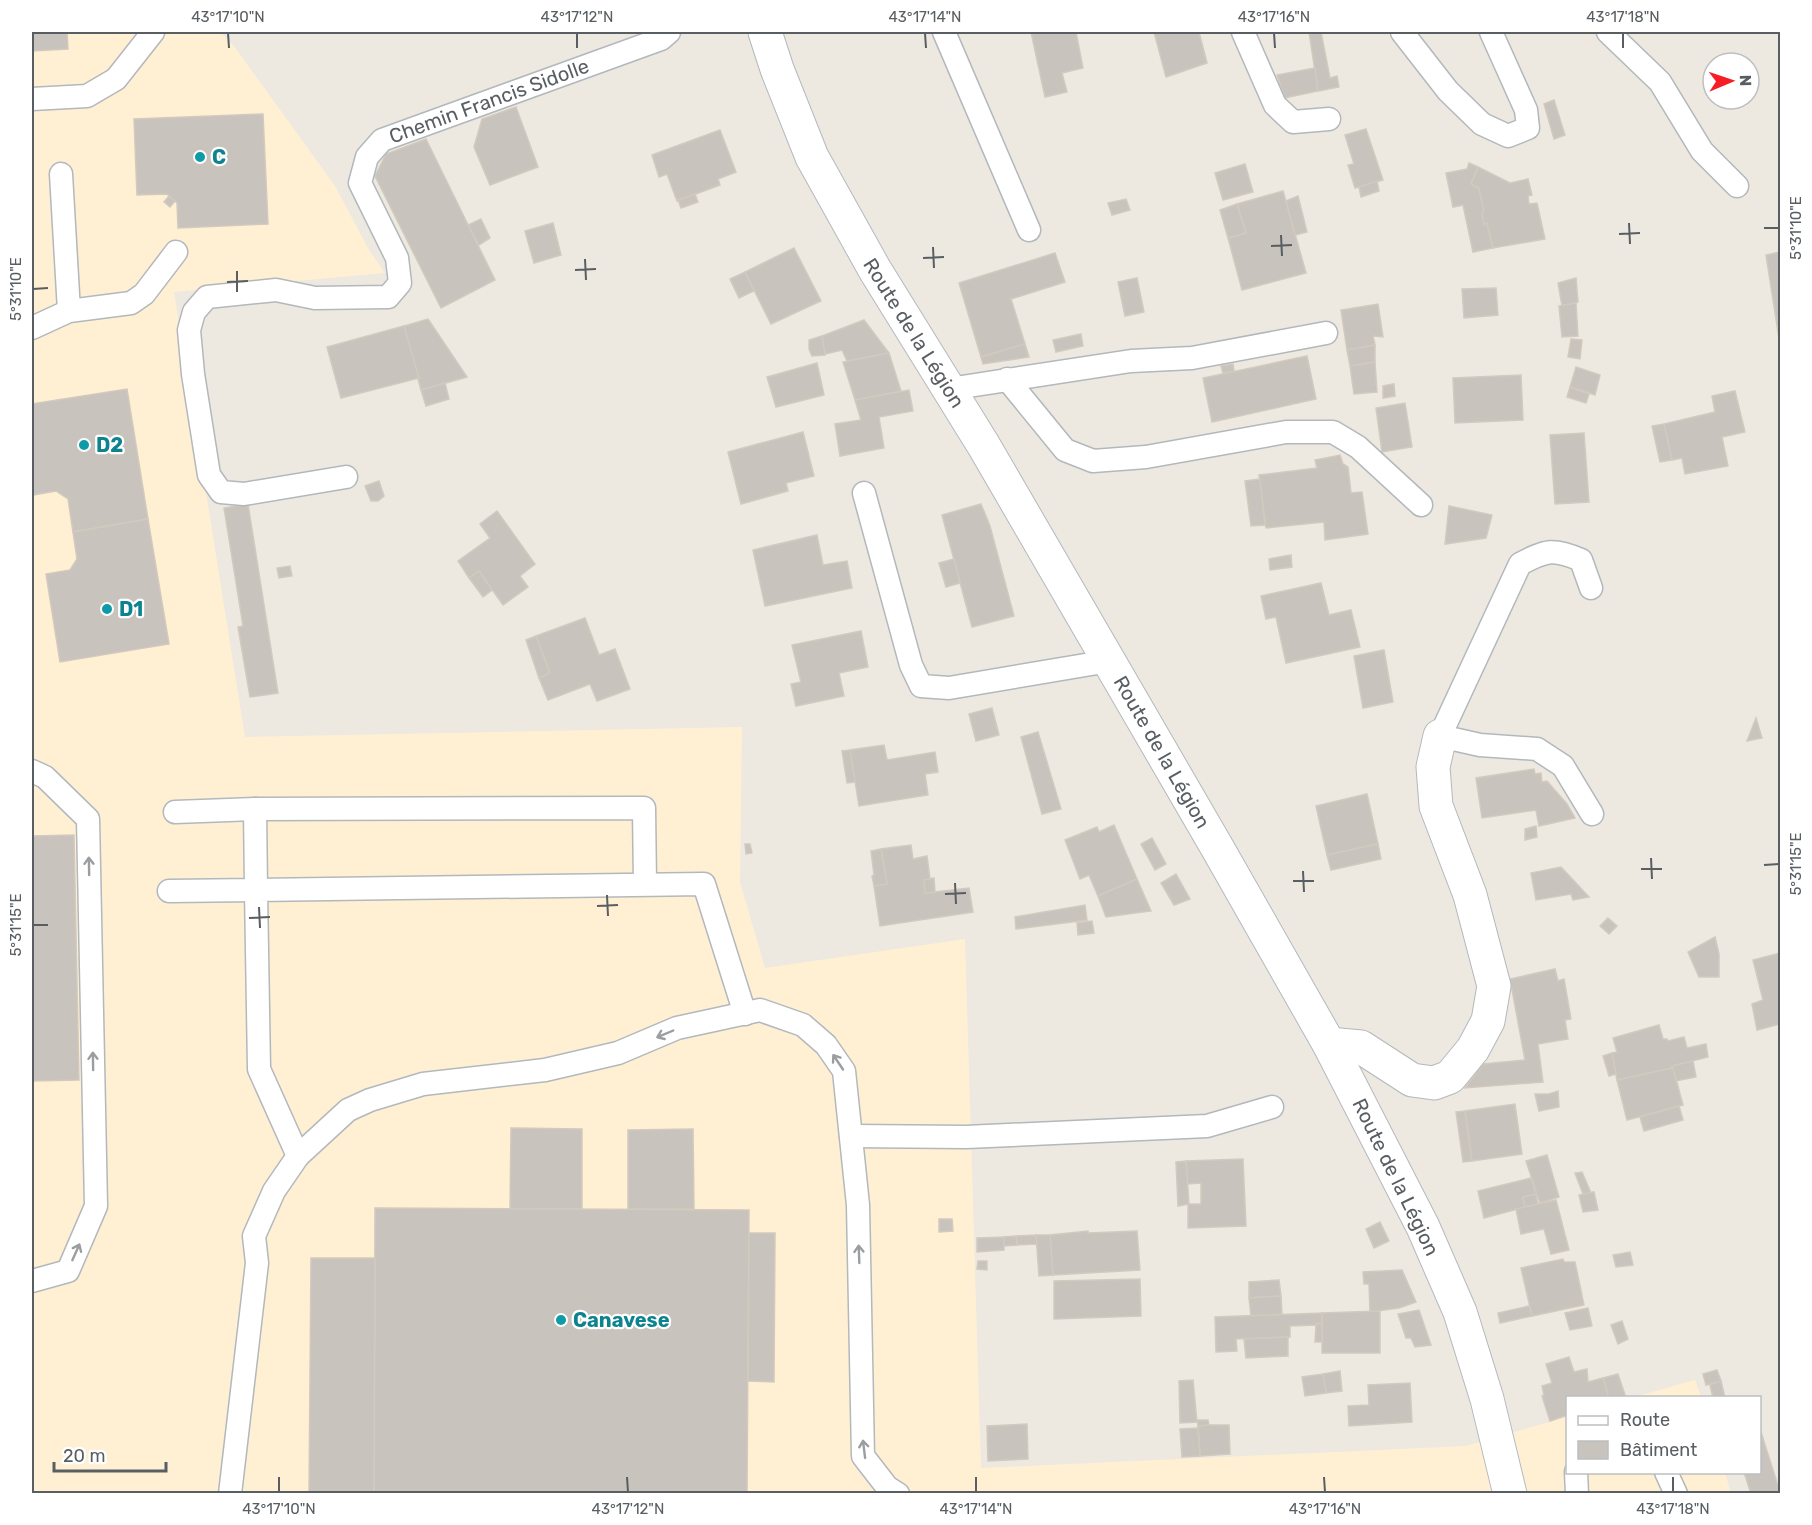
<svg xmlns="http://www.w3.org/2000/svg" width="1812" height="1525" font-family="Rubik,sans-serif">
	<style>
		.commercial { fill: #fff0d3 }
		.building { fill: #c8c3bd; stroke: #d2cabe; stroke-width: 1.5 }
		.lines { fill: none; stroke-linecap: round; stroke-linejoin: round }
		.service-casing { stroke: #b3b8bc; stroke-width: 25 }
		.minor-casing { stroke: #b3b8bc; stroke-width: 35 }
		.secondary-casing { stroke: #b4b9be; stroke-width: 35 }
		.service { stroke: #fff; stroke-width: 22 }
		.minor { stroke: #fff; stroke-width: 33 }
		.secondary { stroke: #fff; stroke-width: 33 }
		.oneway { stroke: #9b9ea1 }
		.ticks { fill: none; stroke: #595e62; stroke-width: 2 }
		.culture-dot { fill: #0f9aa8; stroke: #fff; stroke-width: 2 }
		.labels { text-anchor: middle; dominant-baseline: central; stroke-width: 4.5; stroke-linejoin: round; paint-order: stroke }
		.street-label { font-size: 20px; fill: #595e62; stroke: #fff }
		.culture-label { font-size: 20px; font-weight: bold; fill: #0d838f; stroke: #fff; text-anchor: start }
		.neatline { fill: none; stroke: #595e62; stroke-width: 2 }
		.ticks-label { font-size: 15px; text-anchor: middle; fill: #595e62 }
	</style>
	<rect width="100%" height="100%" fill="#ede9e0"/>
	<!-- commercial -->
	<g class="commercial">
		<polygon points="32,32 220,32 234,46 335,186 368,248 385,273 174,292 245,737 742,727 740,882 765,968 965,939 981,1468 1466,1446 1567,1417 1568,1472 1725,1473 1731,1493 32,1493"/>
		<polygon points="1695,1380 1701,1397 1634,1397"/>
	</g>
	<!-- building -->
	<g class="building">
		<polygon points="32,32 67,32 68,49 32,51"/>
		<polygon points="1031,32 1076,32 1083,68 1062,73 1067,92 1045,97"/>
		<polygon points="1154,32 1199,32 1207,63 1166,77"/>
		<polygon points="1301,32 1321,32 1330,78 1337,76 1339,87 1318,91 1309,32"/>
		<polygon points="1315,68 1318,91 1285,98 1277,75"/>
		<polygon points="1554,100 1565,135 1554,139 1544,104"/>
		<polygon points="516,107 538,167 490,185 474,147 482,119"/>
		<polygon points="263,114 268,224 178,228 177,203 167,194 137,195 134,119"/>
		<polygon points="1366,129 1383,180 1355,188 1348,165 1354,164 1345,135"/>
		<polygon points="720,130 736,172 718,179 720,185 677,201 667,174 659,177 652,155"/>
		<polygon points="426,139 495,280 441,308 375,176 386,154"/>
		<polygon points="1469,163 1478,167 1471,184 1479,188 1484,212 1482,213 1484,224 1487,223 1493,248 1473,252 1463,205 1453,207 1446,173 1467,169"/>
		<polygon points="1245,164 1253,192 1223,200 1215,173"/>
		<polygon points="1478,167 1510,183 1528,179 1532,195 1528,196 1529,204 1537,203 1545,239 1493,248 1487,223 1484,224 1482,213 1484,212 1479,188 1471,184"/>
		<polygon points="1377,181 1379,191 1361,197 1359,187"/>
		<polygon points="1283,191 1306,273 1242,290 1228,238 1246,233 1237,204"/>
		<polygon points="695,194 698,202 681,208 678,200"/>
		<polygon points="169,196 175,201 170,207 164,202"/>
		<polygon points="1298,196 1307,232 1295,235 1286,201"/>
		<polygon points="1126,199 1130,210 1112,215 1108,203"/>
		<polygon points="1237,204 1246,233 1228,238 1220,210"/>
		<polygon points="481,219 490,238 479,245 468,225"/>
		<polygon points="553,223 561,255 534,263 525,231"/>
		<polygon points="794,248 821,301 771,324 745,272"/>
		<polygon points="1780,252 1780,345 1766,255"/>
		<polygon points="1055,253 1065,282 1011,299 1025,344 981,357 959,283"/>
		<polygon points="745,272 754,291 739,298 730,279"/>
		<polygon points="1137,278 1144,312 1125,316 1118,282"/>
		<polygon points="1576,278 1578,302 1562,306 1558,283"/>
		<polygon points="1496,288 1498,315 1464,318 1462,289"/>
		<polygon points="1576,303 1578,336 1562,337 1559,306"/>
		<polygon points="1378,304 1383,337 1373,336 1375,345 1347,350 1341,310"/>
		<polygon points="428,319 467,377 421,390 404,326"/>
		<polygon points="864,320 889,353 847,361 842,350 825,354 822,336"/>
		<polygon points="404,326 419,378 341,398 327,347"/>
		<polygon points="1081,334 1083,346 1056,352 1053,340"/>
		<polygon points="822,336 825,355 812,356 809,349 809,340"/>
		<polygon points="1571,339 1582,340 1580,359 1568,357"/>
		<polygon points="1025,344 1029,357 983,364 981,357"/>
		<polygon points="1375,345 1375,362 1350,366 1347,350"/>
		<polygon points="889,353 901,391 855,400 843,362"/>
		<polygon points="1307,356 1316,399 1212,422 1203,378"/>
		<polygon points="1375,362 1377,392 1354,394 1350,366"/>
		<polygon points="817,363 824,395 776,407 767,377"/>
		<polygon points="1233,364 1234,371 1223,373 1221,366"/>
		<polygon points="1576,367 1600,375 1595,395 1570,387"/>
		<polygon points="1521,375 1523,420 1455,423 1453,378"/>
		<polygon points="445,383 449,399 426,406 421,390"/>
		<polygon points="1394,384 1395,396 1383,398 1383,386"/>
		<polygon points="1570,387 1589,394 1586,403 1567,397"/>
		<polygon points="127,389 148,519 73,532 68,499 56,491 33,495 32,404"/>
		<polygon points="909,390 913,411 879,417 884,448 840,456 835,424 861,420 855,400"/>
		<polygon points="1735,391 1745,432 1722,437 1728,466 1685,474 1682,458 1672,460 1664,424 1715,412 1712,396"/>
		<polygon points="1405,403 1412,447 1382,452 1376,408"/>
		<polygon points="1664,424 1672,460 1660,462 1652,426"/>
		<polygon points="803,432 814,476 786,483 788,491 741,504 728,452"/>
		<polygon points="1584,433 1589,502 1555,504 1550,435"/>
		<polygon points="1340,455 1343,464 1348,467 1351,493 1362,492 1368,534 1325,540 1324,522 1266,528 1259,475 1317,468 1315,460"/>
		<polygon points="1260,479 1265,525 1251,526 1245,481"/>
		<polygon points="379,481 384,496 378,501 371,501 365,486"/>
		<polygon points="248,504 278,693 250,697 238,627 243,626 224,508"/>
		<polygon points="981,504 990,526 1014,616 972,627 942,515"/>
		<polygon points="1449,506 1492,515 1486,538 1445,544"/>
		<polygon points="497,511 535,564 520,576 528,587 503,605 479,571 469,578 458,561 490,538 480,524"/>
		<polygon points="148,519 169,644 60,662 46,574 70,570 77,559 73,532"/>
		<polygon points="817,535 823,565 847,561 852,588 765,606 753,550"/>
		<polygon points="1291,555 1292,567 1270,570 1269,559"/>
		<polygon points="954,559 960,583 946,587 939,563"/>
		<polygon points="290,566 292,576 279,578 277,568"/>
		<polygon points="479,571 492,590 483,597 469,578"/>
		<polygon points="1321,583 1329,615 1351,610 1360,647 1286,663 1276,617 1266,619 1261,596"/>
		<polygon points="585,618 599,655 615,649 630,689 597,701 590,684 548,700 539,678 550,673 536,636"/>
		<polygon points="861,631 868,667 839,673 844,696 796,706 791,684 801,682 792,645"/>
		<polygon points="536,636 550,673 539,678 526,640"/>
		<polygon points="1384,650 1393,702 1363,708 1354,656"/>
		<polygon points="992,708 999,735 976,741 969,714"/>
		<polygon points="1756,718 1762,738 1747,741"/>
		<polygon points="1038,732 1061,809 1042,814 1021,737"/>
		<polygon points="884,745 887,760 935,752 938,772 925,774 928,795 859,806 850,750"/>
		<polygon points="850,750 855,782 847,783 842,751"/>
		<polygon points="1534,769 1535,774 1541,773 1542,782 1547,781 1567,804 1575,818 1539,826 1536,810 1482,818 1476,778"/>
		<polygon points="1367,794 1378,844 1327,855 1316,806"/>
		<polygon points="1114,825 1137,879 1098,896 1089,875 1080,879 1065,840 1097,827 1099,832"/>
		<polygon points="1536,826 1537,837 1525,840 1525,829"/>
		<polygon points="74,835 79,1080 32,1081 32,836"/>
		<polygon points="1152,838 1166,864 1155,870 1141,844"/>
		<polygon points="745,844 750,844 752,853 746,854"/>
		<polygon points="1378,844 1381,859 1331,870 1327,855"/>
		<polygon points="911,845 913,859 927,856 930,879 924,880 925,893 969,888 973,912 880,926 874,886 887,884 881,849"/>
		<polygon points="881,849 887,884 874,886 872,876 874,875 871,851"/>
		<polygon points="1561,867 1589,897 1573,900 1571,894 1536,900 1531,873"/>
		<polygon points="1176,874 1190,899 1174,905 1161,883"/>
		<polygon points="934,878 935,892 925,893 924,880"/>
		<polygon points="1137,879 1151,911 1106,917 1098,896"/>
		<polygon points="1085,905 1087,920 1016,929 1015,917"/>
		<polygon points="1608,918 1617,926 1609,934 1600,926"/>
		<polygon points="1092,921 1094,933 1078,935 1077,923"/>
		<polygon points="1715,937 1719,954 1719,977 1699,977 1688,952"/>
		<polygon points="1780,953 1780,1024 1757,1030 1752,1004 1763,1000 1753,960"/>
		<polygon points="1555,969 1558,981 1564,979 1571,1019 1565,1020 1568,1039 1538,1044 1543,1082 1465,1088 1483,1064 1525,1060 1510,979"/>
		<polygon points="1659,1025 1663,1039 1667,1039 1668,1041 1684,1037 1687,1048 1706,1044 1708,1057 1672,1066 1673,1068 1617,1080 1612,1053 1617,1052 1613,1038"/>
		<polygon points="1612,1053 1616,1074 1609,1076 1603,1056"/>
		<polygon points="1693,1061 1696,1077 1676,1081 1672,1066"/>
		<polygon points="1673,1068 1683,1105 1627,1120 1617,1080"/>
		<polygon points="1558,1091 1559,1107 1539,1111 1535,1094 1549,1094"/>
		<polygon points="1515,1104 1522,1154 1472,1161 1465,1111"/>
		<polygon points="1679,1106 1683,1120 1644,1131 1640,1117"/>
		<polygon points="1465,1111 1472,1161 1463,1162 1456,1112"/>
		<polygon points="511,1128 582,1129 582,1209 510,1209"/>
		<polygon points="693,1129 694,1209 628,1209 628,1130"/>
		<polygon points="1547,1155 1559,1197 1540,1203 1526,1161"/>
		<polygon points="1243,1159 1246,1226 1188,1228 1188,1204 1201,1204 1201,1183 1187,1184 1186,1161"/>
		<polygon points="1186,1161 1189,1204 1178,1206 1176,1162"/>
		<polygon points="1582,1172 1591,1193 1583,1194 1575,1173"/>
		<polygon points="1531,1178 1536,1194 1523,1197 1525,1207 1484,1218 1478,1191"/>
		<polygon points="1594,1192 1598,1210 1583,1212 1579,1195"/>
		<polygon points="1536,1194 1538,1204 1525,1207 1523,1197"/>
		<polygon points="1556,1200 1569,1250 1551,1254 1544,1229 1521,1234 1516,1209"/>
		<polygon points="375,1208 749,1210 747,1494 374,1494"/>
		<polygon points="939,1219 952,1219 953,1231 939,1232"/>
		<polygon points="1380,1222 1389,1241 1374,1248 1366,1229"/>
		<polygon points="1088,1231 1088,1233 1137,1231 1140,1270 1053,1275 1050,1235"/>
		<polygon points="749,1233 775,1233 774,1382 748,1381"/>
		<polygon points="1036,1235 1050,1235 1053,1275 1039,1276"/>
		<polygon points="1036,1235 1037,1244 1017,1245 1016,1236"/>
		<polygon points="1016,1236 1017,1245 1004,1246 1004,1237"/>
		<polygon points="1004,1237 1004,1250 977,1252 977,1238"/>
		<polygon points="1630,1252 1633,1265 1616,1267 1613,1255"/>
		<polygon points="311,1258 375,1258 374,1494 309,1494"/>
		<polygon points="1563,1259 1564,1262 1575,1262 1584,1305 1532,1316 1521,1268"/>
		<polygon points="978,1261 987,1261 987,1270 977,1269"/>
		<polygon points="1402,1270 1416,1302 1399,1308 1370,1312 1369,1284 1364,1284 1363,1272"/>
		<polygon points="1140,1279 1141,1316 1054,1319 1054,1281"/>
		<polygon points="1279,1280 1281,1296 1249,1298 1249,1282"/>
		<polygon points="1281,1296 1282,1315 1251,1316 1249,1298"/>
		<polygon points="1529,1306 1532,1316 1500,1323 1498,1313"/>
		<polygon points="1588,1308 1592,1326 1570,1330 1565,1313"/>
		<polygon points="1419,1310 1431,1345 1415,1347 1411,1338 1406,1338 1398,1314"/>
		<polygon points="1380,1311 1380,1353 1322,1353 1322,1313"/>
		<polygon points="1322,1313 1322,1323 1316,1324 1316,1325 1290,1326 1290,1337 1236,1339 1237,1351 1216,1352 1215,1317"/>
		<polygon points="1622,1321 1628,1339 1618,1344 1611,1325"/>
		<polygon points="1322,1323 1322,1342 1315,1342 1316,1324"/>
		<polygon points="1288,1337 1288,1356 1246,1358 1244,1339"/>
		<polygon points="1569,1357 1574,1372 1587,1369 1588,1382 1603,1378 1609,1398 1568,1398 1568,1415 1550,1421 1542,1396 1544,1395 1542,1386 1552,1383 1546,1364"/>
		<polygon points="1717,1370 1721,1381 1706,1385 1703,1374"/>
		<polygon points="1340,1371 1342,1391 1326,1393 1323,1374"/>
		<polygon points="1323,1374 1326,1393 1305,1396 1302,1377"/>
		<polygon points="1618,1374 1626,1398 1609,1398 1603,1378"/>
		<polygon points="1193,1380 1197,1422 1180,1423 1179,1381"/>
		<polygon points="1721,1381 1725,1398 1713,1398 1710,1385"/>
		<polygon points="1410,1383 1412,1422 1349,1426 1348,1406 1369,1405 1368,1385"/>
		<polygon points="1197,1420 1208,1420 1209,1425 1198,1426"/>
		<polygon points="1027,1424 1028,1459 988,1461 987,1426"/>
		<polygon points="1209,1425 1229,1425 1230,1454 1200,1456 1198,1426"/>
		<polygon points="1198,1428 1200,1456 1182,1457 1180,1429"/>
		<polygon points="1760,1429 1780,1492 1776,1494 1751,1494 1744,1472 1760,1472"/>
	</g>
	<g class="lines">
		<!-- service casing -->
		<g class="service-casing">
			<g id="service">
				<polyline points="944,32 1029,230"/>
				<polyline points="1243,32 1275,105 1293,122 1329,119"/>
				<polyline points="1402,32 1448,91 1482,124 1508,136 1528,128 1526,110 1491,32"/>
				<polyline points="1608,32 1660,82 1702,151 1737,186"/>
				<polyline points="32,99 87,96 116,79 153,32"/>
				<polyline points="61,174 69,311"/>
				<polyline points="32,328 69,311 131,303 144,294 176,252"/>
				<polyline points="1007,379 1065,450 1093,461 1146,457 1286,432 1333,432 1358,447 1421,505"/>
				<polyline points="949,389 1131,361 1192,358 1326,333"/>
				<polyline points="346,477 244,494 221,492 209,475 193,374 189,330 194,312 207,297 276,290 315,298 388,297 400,283 397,258 360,183 367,157 382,140 661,39 669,32"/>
				<polyline points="864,493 911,665 921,686 949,688 1109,661"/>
				<path d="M1591,588L1581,560C1554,548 1546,550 1520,564L1440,736L1480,745L1537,749L1563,766L1592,814"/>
				<polyline points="32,771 45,777 88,819 96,1206 68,1271 32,1281"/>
				<polyline points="175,812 255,809"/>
				<polyline points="169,891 256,890 255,809 644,808 645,884"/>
				<polyline points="851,1136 966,1137 1207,1126 1272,1107"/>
				<polyline points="298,1156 259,1069 256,890 704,884 745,1014"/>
				<polyline points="1576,1472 1577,1494"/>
				<polyline points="1666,1472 1676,1494"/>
				<polyline points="230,1494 257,1263 254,1236 274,1191 298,1156 348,1110 370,1100 423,1084 545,1070 618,1053 677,1028 760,1010 803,1025 826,1045 844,1071 858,1205 863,1456 887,1487 898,1494"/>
			</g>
		</g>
		<!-- minor casing -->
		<g class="minor-casing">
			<polyline id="minor" points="1329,1044 1361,1047 1412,1080 1434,1083 1450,1077 1473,1049 1488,1021 1494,986 1470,895 1436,806 1433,767 1440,736"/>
		</g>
		<!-- secondary casing -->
		<g class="secondary-casing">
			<polyline id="secondary" points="765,32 777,69 812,157 875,270 984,446 1218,849 1329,1044 1423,1227 1460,1312 1487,1399 1510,1494"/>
		</g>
		<!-- service -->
		<use href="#service" class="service"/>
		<!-- minor -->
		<use href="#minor" class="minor"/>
		<!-- secondary -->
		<use href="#secondary" class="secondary"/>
	</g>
	<!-- one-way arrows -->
	<defs><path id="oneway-shaft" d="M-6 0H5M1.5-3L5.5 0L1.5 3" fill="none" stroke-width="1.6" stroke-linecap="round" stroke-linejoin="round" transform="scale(1.5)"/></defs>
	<g class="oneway">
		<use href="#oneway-shaft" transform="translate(89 866) rotate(-91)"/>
		<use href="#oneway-shaft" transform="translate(665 1034) rotate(157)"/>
		<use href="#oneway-shaft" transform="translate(93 1061) rotate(-91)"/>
		<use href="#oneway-shaft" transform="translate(838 1062) rotate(-124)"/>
		<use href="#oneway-shaft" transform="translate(76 1252) rotate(-66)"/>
		<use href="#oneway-shaft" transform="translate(859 1254) rotate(-92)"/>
		<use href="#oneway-shaft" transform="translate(864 1449) rotate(-97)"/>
	</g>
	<!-- ticks -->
	<path class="ticks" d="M228,33L229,48M577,33V48M925,33L926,48M1274,33L1275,48M1623,33V48M1629,223L1630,244M1764,228H1779M1619,234L1640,233M1281,235L1282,256M1271,246L1292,245M933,247L934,268M923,258L944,257M585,259L586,280M575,270L596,269M237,271V292M227,282L248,281M33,289L48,288M1651,858L1652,879M1764,865L1779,864M1641,869H1662M1303,871L1304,892M1293,881H1314M955,883L956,904M945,894L966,893M607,895L608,916M597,906L618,905M259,907L260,928M249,918L270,917M33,925H48M279,1477V1492M627,1477L628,1492M976,1477V1492M1324,1477L1325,1492M1673,1477V1492"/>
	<!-- markers -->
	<g class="culture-dot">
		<circle cx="200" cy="157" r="6"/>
		<circle cx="84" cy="445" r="6"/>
		<circle cx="107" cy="609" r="6"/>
		<circle cx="561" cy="1320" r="6"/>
	</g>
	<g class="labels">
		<!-- street labels -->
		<g class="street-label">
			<text transform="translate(489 101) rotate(-20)">Chemin Francis Sidolle</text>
			<text transform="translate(914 333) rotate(58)">Route de la Légion</text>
			<text transform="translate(1162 752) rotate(60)">Route de la Légion</text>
			<text transform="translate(1396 1177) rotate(64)">Route de la Légion</text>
		</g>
		<!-- culture labels -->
		<g class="culture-label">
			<text x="212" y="157">C</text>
			<text x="96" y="445">D2</text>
			<text x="119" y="609">D1</text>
			<text x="573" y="1320">Canavese</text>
		</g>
	</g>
	<!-- border -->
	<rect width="1812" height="1525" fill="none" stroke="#ffffff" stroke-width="66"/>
	<!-- legend -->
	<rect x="1566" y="1396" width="195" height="78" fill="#ffffff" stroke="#bdbfc0" stroke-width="1.5"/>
	<rect x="1578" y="1416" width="30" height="9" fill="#ffffff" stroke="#bdbfc0" stroke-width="1.5"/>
	<text x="1620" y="1426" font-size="18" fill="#595e62">Route</text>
	<rect x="1578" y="1441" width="30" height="18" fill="#c8c3bd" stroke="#bdbfc0" stroke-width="1.5"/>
	<text x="1620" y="1456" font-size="18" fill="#595e62">Bâtiment</text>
	<!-- north arrow -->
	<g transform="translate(1731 81) rotate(88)"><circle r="28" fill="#ffffff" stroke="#bdbfc0" stroke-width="1.5"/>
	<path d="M0-4.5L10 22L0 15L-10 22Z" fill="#f61e24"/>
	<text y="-9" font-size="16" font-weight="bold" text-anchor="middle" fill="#595e62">N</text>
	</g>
	<!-- scale -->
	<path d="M54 1462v9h112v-9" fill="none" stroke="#595e62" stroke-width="3"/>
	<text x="63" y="1462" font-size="18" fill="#595e62" stroke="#ffffff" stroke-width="4.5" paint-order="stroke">20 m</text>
	<rect x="33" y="33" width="1746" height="1459" class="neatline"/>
	<g class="ticks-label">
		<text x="228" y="22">43°17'10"N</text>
		<text x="577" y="22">43°17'12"N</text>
		<text x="925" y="22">43°17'14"N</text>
		<text x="1274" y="22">43°17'16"N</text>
		<text x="1623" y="22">43°17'18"N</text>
		<text transform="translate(1796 228) rotate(-90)" y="5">5°31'10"E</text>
		<text transform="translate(16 289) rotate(-90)" y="5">5°31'10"E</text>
		<text transform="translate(1796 864) rotate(-90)" y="5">5°31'15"E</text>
		<text transform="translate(16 925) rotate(-90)" y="5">5°31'15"E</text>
		<text x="279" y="1514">43°17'10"N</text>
		<text x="628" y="1514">43°17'12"N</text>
		<text x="976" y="1514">43°17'14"N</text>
		<text x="1325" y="1514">43°17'16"N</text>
		<text x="1673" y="1514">43°17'18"N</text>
	</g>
</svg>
